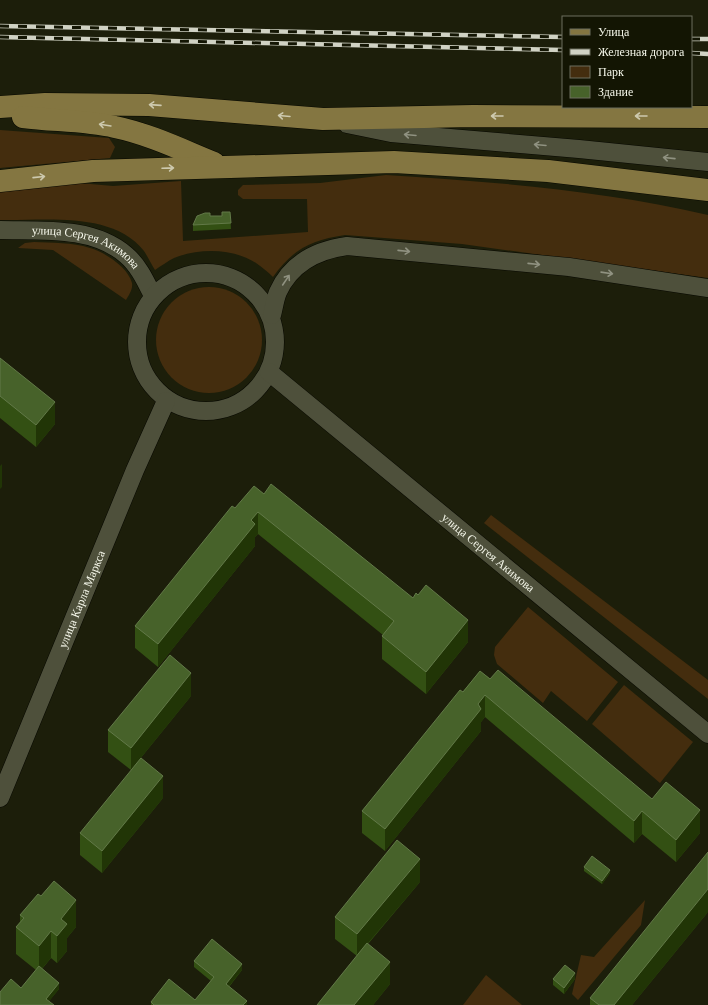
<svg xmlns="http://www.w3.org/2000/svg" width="708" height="1005" font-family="'Times New Roman',serif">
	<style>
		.green { fill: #442d0e }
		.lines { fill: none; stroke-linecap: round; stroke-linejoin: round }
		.tertiary-casing { stroke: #070800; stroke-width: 19 }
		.primary-casing { stroke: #070800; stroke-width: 23 }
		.tertiary { stroke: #4e503b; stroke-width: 18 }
		.primary { stroke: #847641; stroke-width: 22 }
		.rail-casing { stroke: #d0d2c4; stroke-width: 4.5 }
		.rail { stroke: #131503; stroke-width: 3; stroke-dasharray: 9; stroke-linecap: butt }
		.wall { fill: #335013 }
		.shaded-wall { fill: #213506 }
		.building { fill: #47622a; stroke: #627948 }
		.oneway { stroke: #cdc9ae }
		.oneway2 { stroke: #909281 }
		.labels { text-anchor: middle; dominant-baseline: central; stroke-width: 4; stroke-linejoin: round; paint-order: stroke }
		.street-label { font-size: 12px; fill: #f4f6e9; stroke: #131503 }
	</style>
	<rect width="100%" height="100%" fill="#1c1e0a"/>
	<!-- green -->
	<g class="green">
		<polygon points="0,130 109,138 115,147 110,158 0,168"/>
		<path d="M386,175C495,182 601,190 708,215V278L462,244L345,235C311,240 293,249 273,277C268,272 262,267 256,263C233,248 199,248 174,258C168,261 161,266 155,270C151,264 148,257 144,251C112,211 46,221 0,220V190L68,182L113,186L181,181L183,241L308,232L307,199H243L238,195V190L243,185L320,183Z"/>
		<path d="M34,242C52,243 72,242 90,248C104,252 128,267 132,283C133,289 129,295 126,300L53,250L18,248L25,243Z"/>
		<circle cx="209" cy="340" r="53"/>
		<polygon points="491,515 708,680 708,699 484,523"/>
		<polygon points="528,607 618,682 587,721 551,691 543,703 497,664 494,655 495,647"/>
		<polygon points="624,685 693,742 660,783 592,724"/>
		<polygon points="645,900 641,925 578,1000 572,994 581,955 594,957"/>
		<polygon points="486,975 522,1005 463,1005"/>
	</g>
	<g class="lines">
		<!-- tertiary casing -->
		<g class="tertiary-casing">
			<g id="tertiary">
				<polyline points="347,124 391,133 579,149 708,162"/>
				<path id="s1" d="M0,230C41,231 93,226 126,255C139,266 146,282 153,296"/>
				<circle cx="206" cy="342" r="69"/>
				<path d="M272,315C274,308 275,299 278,292C291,263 318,250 347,246L569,267L708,288"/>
				<path id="s2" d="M269,372L708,734"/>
				<path id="s3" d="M0,798L135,470L166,401"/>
			</g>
		</g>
		<!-- primary casing -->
		<g class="primary-casing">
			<g id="primary">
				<polyline points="0,107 45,104 149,105 323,119 473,116 708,117"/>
				<path d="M23,117C54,121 85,120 115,127C149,134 182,150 214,163"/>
				<polyline points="0,181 93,171 394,162 548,171 708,190"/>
			</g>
		</g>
		<!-- tertiary -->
		<use href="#tertiary" class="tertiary"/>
		<!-- primary -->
		<use href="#primary" class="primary"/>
		<!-- rail casing -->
		<g class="rail-casing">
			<g id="rail">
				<polyline points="0,26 563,37"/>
				<polyline points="0,37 563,50"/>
				<polyline points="691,39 708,39"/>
				<polyline points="691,53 708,54"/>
			</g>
		</g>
		<!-- rail -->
		<use href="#rail" class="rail"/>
	</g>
	<!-- wall -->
	<g class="wall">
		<polygon points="230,212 231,229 193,231 193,225 210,216 222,216"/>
		<polygon points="0,358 55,424 36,447 0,418"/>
		<polygon points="264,494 413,598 468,642 426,694 382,659 382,636 383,635 258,534 255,537 255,546 158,667 135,648 135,626 235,508"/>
		<polygon points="480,671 652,799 700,833 676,862 642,834 634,843 485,717 481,722 481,731 385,851 362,833 362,811"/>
		<polygon points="191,696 131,770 108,752 108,730"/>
		<polygon points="163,798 102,873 80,855 80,833"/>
		<polygon points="584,867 610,873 602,884 584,871"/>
		<polygon points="420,882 368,944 390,984 373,1005 317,1005 357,956 335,939 335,917"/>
		<polygon points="708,912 632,1005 590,1005 590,998"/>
		<polygon points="20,915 76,927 67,938 67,951 57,963 51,958 42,969 59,989 49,1001 21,988 36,970 16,954 16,927 20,922"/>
		<polygon points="194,961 242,970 229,987 247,1005 151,1005 151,1002 195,1000 211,981 194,967"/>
		<polygon points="553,979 575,979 564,994 553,985"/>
	</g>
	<!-- shaded-wall -->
	<g class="shaded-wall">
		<polygon points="55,402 55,424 36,447 36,425"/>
		<polygon points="2,464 2,487 0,489 0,466"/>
		<polygon points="258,512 258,534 255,537 255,546 158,667 158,644"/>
		<polygon points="468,620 468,642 426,694 426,672"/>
		<polygon points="191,673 191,696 131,770 131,748"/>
		<polygon points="485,695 485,717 481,722 481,731 385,851 385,829"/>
		<polygon points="163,776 163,798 102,873 102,851"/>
		<polygon points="700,810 700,833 676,862 676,840"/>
		<polygon points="642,811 642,834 634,843 634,821"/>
		<polygon points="420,859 420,882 357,956 357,934"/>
		<polygon points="610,870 610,873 602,884 602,881"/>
		<polygon points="708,889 708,912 632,1005 614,1005"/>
		<polygon points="76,900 76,927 67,938 67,951 57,963 57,936 61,919"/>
		<polygon points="51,931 51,958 39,972 39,946"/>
		<polygon points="390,962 390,984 373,1005 354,1005"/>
		<polygon points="242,964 242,970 226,990 226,984"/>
		<polygon points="575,973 575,979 564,994 564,988"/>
		<polygon points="59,983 59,989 46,1005 46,999"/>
		<polygon points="247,1001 247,1005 243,1005"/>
	</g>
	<!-- building -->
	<g class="building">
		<polygon points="222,212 230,212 231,223 193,225 197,216 205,213 210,213 210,216 222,216"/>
		<polygon points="0,358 55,402 36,425 0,396"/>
		<polygon points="271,484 413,598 416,593 418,595 426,585 468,620 426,672 382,636 394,621 258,512 251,520 255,524 158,644 135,626 232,506 235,508 254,486 264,494"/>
		<polygon points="170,655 191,673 131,748 108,730"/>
		<polygon points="498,670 652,799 666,782 700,810 676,840 642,811 634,821 485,695 478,704 481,709 385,829 362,811 460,690 463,692 480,671 490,679"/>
		<polygon points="141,758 163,776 102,851 80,833"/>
		<polygon points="397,840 420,859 357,934 335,917"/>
		<polygon points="708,852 708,889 614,1005 599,1005 590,998"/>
		<polygon points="592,856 610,870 602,881 584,867"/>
		<polygon points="54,881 76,900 61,919 67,924 57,936 51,931 39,946 16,927 24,918 20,915 38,894 41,896"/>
		<polygon points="212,939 242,964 226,984 247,1001 243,1005 154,1005 151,1002 169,979 195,1000 214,977 194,961"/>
		<polygon points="367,943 390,962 354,1005 317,1005"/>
		<polygon points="565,965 575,973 564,988 553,979"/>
		<polygon points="39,966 59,983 46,999 54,1005 0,1005 0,992 11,979 21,988"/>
	</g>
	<!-- one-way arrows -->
	<defs><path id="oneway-shaft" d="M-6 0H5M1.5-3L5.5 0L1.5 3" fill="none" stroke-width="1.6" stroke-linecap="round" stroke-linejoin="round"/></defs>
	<g class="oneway">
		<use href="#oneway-shaft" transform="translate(155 105) rotate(-176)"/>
		<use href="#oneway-shaft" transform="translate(284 116) rotate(-175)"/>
		<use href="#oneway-shaft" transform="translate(497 116) rotate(180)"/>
		<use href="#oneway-shaft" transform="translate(641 116) rotate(180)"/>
		<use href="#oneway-shaft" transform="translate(105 125) rotate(-171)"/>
		<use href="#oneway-shaft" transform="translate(168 168) rotate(-2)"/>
		<use href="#oneway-shaft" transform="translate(39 177) rotate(-6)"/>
	</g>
	<g class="oneway2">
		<use href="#oneway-shaft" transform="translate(410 135) rotate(-175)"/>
		<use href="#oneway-shaft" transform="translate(540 145) rotate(-175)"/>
		<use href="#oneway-shaft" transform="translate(669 158) rotate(-174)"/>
		<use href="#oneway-shaft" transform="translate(404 251) rotate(6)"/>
		<use href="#oneway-shaft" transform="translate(534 264) rotate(6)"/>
		<use href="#oneway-shaft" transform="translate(607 273) rotate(8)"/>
		<use href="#oneway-shaft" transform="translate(286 280) rotate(-56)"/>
	</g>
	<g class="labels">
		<!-- street labels -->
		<g class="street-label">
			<text stroke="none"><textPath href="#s1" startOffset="90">улица Сергея Акимова</textPath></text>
			<text stroke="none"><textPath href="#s2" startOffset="284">улица Сергея Акимова</textPath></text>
			<text stroke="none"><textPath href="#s3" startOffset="215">улица Карла Маркса</textPath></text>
		</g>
	</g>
	<!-- legend -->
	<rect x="562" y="16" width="130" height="92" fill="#131503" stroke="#6d6f5f"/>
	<rect x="570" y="29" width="20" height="6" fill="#847641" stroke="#6d6f5f"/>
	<text x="598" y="36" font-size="12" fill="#f4f6e9">Улица</text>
	<rect x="570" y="49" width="20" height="6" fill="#d0d2c4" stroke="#6d6f5f"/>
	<text x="598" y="56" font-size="12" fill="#f4f6e9">Железная дорога</text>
	<rect x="570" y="66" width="20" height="12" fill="#442d0e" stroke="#6d6f5f"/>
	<text x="598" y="76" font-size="12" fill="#f4f6e9">Парк</text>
	<rect x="570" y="86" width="20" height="12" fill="#47622a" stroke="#6d6f5f"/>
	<text x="598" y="96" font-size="12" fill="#f4f6e9">Здание</text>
</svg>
